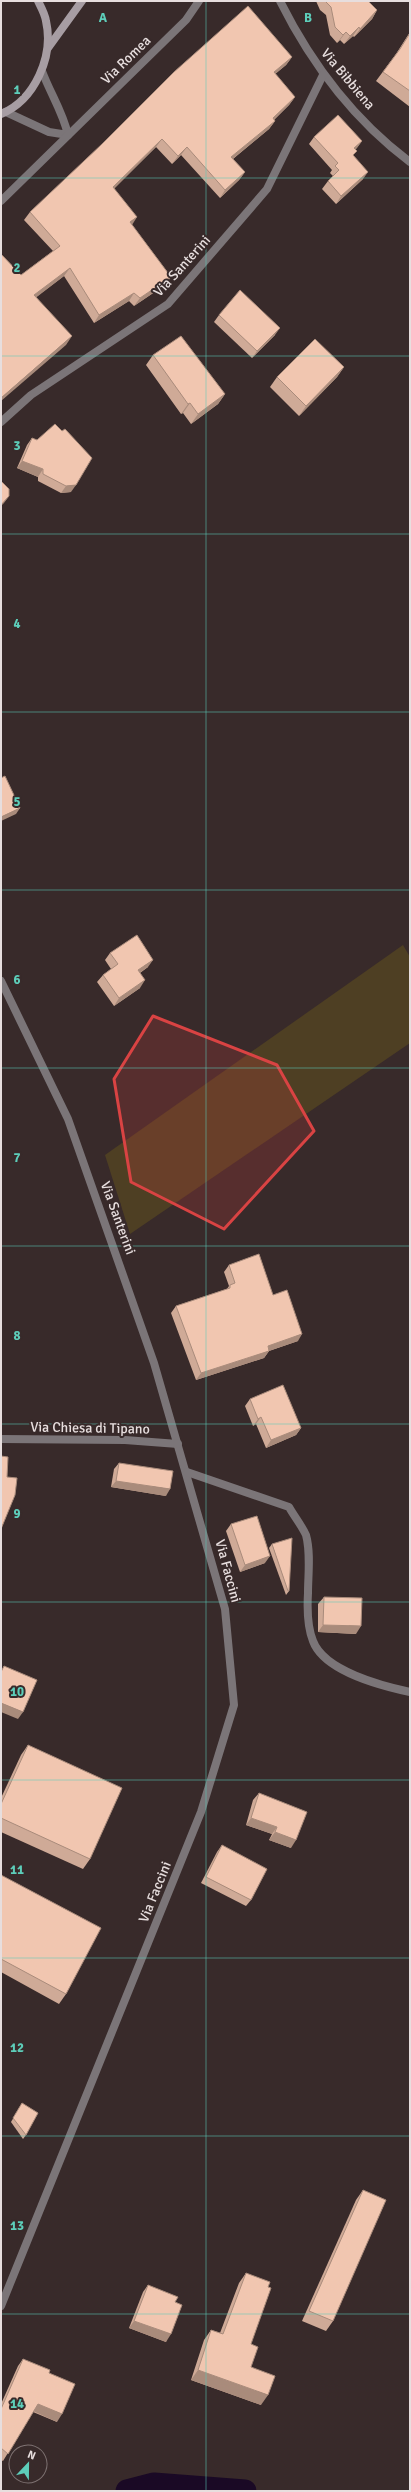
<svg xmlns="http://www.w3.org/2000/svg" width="411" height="2492" font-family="Signika,sans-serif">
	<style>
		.green { fill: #4e3f23 }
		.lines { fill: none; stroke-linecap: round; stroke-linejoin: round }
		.canal { stroke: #1a0925; stroke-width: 23 }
		.minor { stroke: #7b7578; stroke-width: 8 }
		.secondary { stroke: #a79da3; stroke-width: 8 }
		.wall { fill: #cfaa97 }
		.shaded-wall { fill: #a98b7b }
		.building { fill: #f1c6b0; stroke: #a98b7b }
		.marked { fill: #d94343; fill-opacity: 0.2; stroke: #d94343; stroke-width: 3; stroke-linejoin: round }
		.grid { fill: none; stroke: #5dceba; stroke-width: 1; stroke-opacity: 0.55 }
		.labels { text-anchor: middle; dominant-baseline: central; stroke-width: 4; stroke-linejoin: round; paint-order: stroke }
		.street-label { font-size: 14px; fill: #e7dede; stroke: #382a2a }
		.grid-label { font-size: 13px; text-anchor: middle; font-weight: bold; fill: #5dceba; stroke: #382a2a; stroke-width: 4; stroke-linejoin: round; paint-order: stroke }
	</style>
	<rect width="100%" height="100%" fill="#382a2a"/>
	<!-- green -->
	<polygon class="green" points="403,945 410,957 410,1043 130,1234 105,1155"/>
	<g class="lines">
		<!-- canal -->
		<polyline class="canal" points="127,2491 154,2484 245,2491"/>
		<!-- minor -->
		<g class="minor">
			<path d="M280,1C311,63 354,120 410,162"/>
			<path d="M6,112L49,132L68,135C63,112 50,93 42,71"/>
			<polyline points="1,201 186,20 199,1"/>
			<polyline points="1,422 31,395 168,304 267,189 323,75"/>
			<polyline points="1,981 68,1119 154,1363 225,1609 234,1705 201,1812 1,2306"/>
			<polyline points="1,1439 125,1440 178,1444"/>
			<path d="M187,1472L289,1507C294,1516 302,1526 306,1535C311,1553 308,1575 308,1593C307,1610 307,1626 313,1641C324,1671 382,1686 410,1692"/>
		</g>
		<!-- secondary -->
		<g class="secondary">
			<polyline points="48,48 82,1"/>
			<path d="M1,114C35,100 54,56 46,21C45,14 41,7 38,1"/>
		</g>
	</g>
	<!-- wall -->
	<g class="wall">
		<polygon points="316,1 368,1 377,10 372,19 354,37 353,36 344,44 340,40 337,43 330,35 326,15 320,10"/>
		<polygon points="410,32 410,107 376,81 396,54"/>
		<polygon points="292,57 286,65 275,74 295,97 289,105 274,120 275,121 269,129 233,159 245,172 239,180 220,198 181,155 172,164 156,147 114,188 132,225 171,277 165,285 134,306 129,301 94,323 64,276 36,297 66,345 21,275 53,251 24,220 30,212"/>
		<polygon points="314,137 362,141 355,150 353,156 363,179 336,204 322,189 328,181 333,176 330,173 332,170 309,144"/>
		<polygon points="219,315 275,335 252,358 214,322"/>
		<polygon points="153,355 225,394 218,404 191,424 183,413 181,414 146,365"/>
		<polygon points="344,367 337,377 299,416 270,387 277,377"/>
		<polygon points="32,438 37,440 71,492 61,493 38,481 38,477 17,468 27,445"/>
		<polygon points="110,953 148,967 140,973 140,988 114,1006 97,982 103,975 111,969 105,960"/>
		<polygon points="229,1265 273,1295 298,1341 269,1351 264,1358 196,1380 171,1313 176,1306 227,1289 229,1286 224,1272"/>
		<polygon points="250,1399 301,1428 296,1435 266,1448 256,1424 253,1426 245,1406"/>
		<polygon points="119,1463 166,1496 111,1487 114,1469"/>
		<polygon points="231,1524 265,1563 240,1572 226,1531"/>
		<polygon points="272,1544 289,1591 286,1595 269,1548"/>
		<polygon points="324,1597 356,1634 318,1632 318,1604"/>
		<polygon points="28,1745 90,1859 83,1869 1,1832 1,1798 21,1755"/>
		<polygon points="259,1793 291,1848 269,1840 272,1834 246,1825 253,1800"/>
		<polygon points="222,1845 251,1900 246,1906 201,1883 217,1852"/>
		<polygon points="1,1875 66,1994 59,2004 1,1972"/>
		<polygon points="22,2103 26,2135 23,2139 11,2122"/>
		<polygon points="363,2190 333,2321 326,2331 302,2321 356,2200"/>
		<polygon points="246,2273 251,2344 251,2367 261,2405 191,2380 204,2340 211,2330 220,2333 239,2283"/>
		<polygon points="148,2285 175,2302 166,2342 129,2328 143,2292"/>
		<polygon points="23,2359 49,2373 57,2422 33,2412 3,2461 1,2460 1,2404 18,2366"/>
	</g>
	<!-- shaded-wall -->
	<g class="shaded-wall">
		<polygon points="377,10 372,19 354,37 360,29"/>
		<polygon points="359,27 353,36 344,44 350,36"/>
		<polygon points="346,32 340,40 337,43 343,35"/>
		<polygon points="292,57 286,65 268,80 274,72"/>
		<polygon points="295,97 289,105 267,126 273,118"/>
		<polygon points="275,121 269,129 225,165 231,157"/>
		<polygon points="162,139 156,147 108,195 113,187"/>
		<polygon points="362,141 357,148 349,156 354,148"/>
		<polygon points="187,147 181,155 172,164 178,156"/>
		<polygon points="245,172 239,180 220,198 225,190"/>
		<polygon points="368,172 363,179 336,204 341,196"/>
		<polygon points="137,217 132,225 130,222"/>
		<polygon points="70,268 64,276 29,303 34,295"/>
		<polygon points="171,277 165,285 134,306 140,298"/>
		<polygon points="134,293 129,301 94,323 99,315"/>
		<polygon points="280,328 275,335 252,358 257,351"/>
		<polygon points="72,336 66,345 1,401 1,398"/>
		<polygon points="344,367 337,377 299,416 306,406"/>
		<polygon points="225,394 218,404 191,424 198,414"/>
		<polygon points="190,403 183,413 181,414 188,404"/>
		<polygon points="22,461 43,469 38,477 17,468"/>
		<polygon points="76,485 71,492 61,493 66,486"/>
		<polygon points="9,496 4,503 1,506 1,505"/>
		<polygon points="20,808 16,814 1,821 1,817"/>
		<polygon points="153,960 148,967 133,977 138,970"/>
		<polygon points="145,980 140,988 114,1006 119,998"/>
		<polygon points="302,1334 298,1341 263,1353 268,1346"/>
		<polygon points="269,1351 264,1358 196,1380 201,1373"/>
		<polygon points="261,1417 256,1424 253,1426 258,1419"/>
		<polygon points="301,1428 296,1435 266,1448 271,1440"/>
		<polygon points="116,1481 170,1489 166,1496 111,1487"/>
		<polygon points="270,1556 265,1563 240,1572 245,1565"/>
		<polygon points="323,1625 361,1626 356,1634 318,1632"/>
		<polygon points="1,1703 23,1712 18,1719 1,1712"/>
		<polygon points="251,1818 277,1827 272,1834 246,1825"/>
		<polygon points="275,1832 296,1840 291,1848 269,1840"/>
		<polygon points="134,2321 171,2334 166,2342 129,2328"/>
		<polygon points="198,2370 268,2395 261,2405 191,2380"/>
		<polygon points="38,2404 62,2414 57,2422 33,2411"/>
	</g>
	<!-- building -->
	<g class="building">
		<polygon points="325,1 368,1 377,10 360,29 359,27 350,36 346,32 343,35 335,27 331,7"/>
		<polygon points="248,6 292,57 274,72 295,97 273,118 275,121 231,157 245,172 225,190 187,147 178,156 162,139 113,187 137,217 130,222 171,277 140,298 134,293 99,315 70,268 34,295 72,336 1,398 1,254 21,275 60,246 30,212 102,144 174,72"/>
		<polygon points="410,33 410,91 383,72 400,49"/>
		<polygon points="338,115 362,141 354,148 357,151 353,155 368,172 341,196 328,181 339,170 335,166 338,163 314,137"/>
		<polygon points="240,290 280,328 257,351 219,315"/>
		<polygon points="181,336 225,394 198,414 190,403 188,404 153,355"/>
		<polygon points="315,339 344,367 306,406 277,377"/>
		<polygon points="55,424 62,431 65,429 92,458 76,485 66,486 43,474 43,469 22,461 32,438 37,440"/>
		<polygon points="1,481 9,489 9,496 1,505"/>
		<polygon points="5,776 20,808 1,817 1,778"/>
		<polygon points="137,935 153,960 138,970 145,980 119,998 103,975 118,964 110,953"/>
		<polygon points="259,1254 273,1295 287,1290 302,1334 268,1346 269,1351 201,1373 176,1306 230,1288 230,1285 235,1283 229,1265"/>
		<polygon points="283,1385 301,1428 271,1440 261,1417 258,1419 250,1399"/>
		<polygon points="1,1456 8,1457 7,1477 17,1478 15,1495 1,1529"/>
		<polygon points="119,1463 173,1471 170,1489 116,1481"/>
		<polygon points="257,1516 270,1556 245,1565 231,1524"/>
		<polygon points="292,1538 289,1591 288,1591 272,1544"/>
		<polygon points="324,1597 362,1598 361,1626 323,1625"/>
		<polygon points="4,1666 37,1680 23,1712 1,1703 1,1672"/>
		<polygon points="28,1745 122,1788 90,1859 1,1818 1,1804"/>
		<polygon points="259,1793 307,1812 296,1840 275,1832 277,1827 251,1818"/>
		<polygon points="222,1845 267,1869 251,1900 206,1877"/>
		<polygon points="1,1875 101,1928 66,1994 1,1959"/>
		<polygon points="22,2103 38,2113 26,2135 13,2118"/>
		<polygon points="363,2190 386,2200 333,2321 309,2311"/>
		<polygon points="246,2273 270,2282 268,2287 271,2288 251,2344 258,2347 251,2367 275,2376 268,2395 198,2370 211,2330 223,2334"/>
		<polygon points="148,2285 178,2297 175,2302 182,2305 171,2334 134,2321"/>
		<polygon points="23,2359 50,2370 49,2373 75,2384 62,2414 38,2404 8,2454 1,2448 1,2409"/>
	</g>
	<!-- marked area -->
	<path class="marked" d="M153,1016L277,1065L314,1131L224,1229L131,1182L114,1079Z"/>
	<!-- grid -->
	<path class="grid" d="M206,1V2491M1,178H410M1,356H410M1,534H410M1,712H410M1,890H410M1,1068H410M1,1246H410M1,1424H410M1,1602H410M1,1780H410M1,1958H410M1,2136H410M1,2314H410"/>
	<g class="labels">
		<!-- street labels -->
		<g class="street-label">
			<text transform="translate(126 60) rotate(-44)">Via Romea</text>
			<text transform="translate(348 79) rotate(50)">Via Bibbiena</text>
			<text transform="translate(182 266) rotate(-48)">Via Santerini</text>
			<text transform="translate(118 1218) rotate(70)">Via Santerini</text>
			<text transform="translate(90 1428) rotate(1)">Via Chiesa di Tipano</text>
			<text transform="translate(228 1571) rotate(75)">Via Faccini</text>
			<text transform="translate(155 1892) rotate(-68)">Via Faccini</text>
		</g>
	</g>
	<g class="grid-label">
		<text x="103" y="22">A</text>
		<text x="308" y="22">B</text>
		<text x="17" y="94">1</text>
		<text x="17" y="272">2</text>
		<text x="17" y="450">3</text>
		<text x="17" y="628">4</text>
		<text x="17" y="806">5</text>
		<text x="17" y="984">6</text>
		<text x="17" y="1162">7</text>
		<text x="17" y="1340">8</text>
		<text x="17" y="1518">9</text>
		<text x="17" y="1696">10</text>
		<text x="17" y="1874">11</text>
		<text x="17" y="2052">12</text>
		<text x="17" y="2230">13</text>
		<text x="17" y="2408">14</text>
	</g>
	<!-- border -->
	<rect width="411" height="2492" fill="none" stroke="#e7dede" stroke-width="4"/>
	<!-- north arrow -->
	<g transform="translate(28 2464) rotate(22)"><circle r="19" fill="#382a2a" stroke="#7e7272"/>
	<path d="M0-3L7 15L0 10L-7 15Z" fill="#5dceba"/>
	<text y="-6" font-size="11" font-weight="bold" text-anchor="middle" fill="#e7dede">N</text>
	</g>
</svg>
